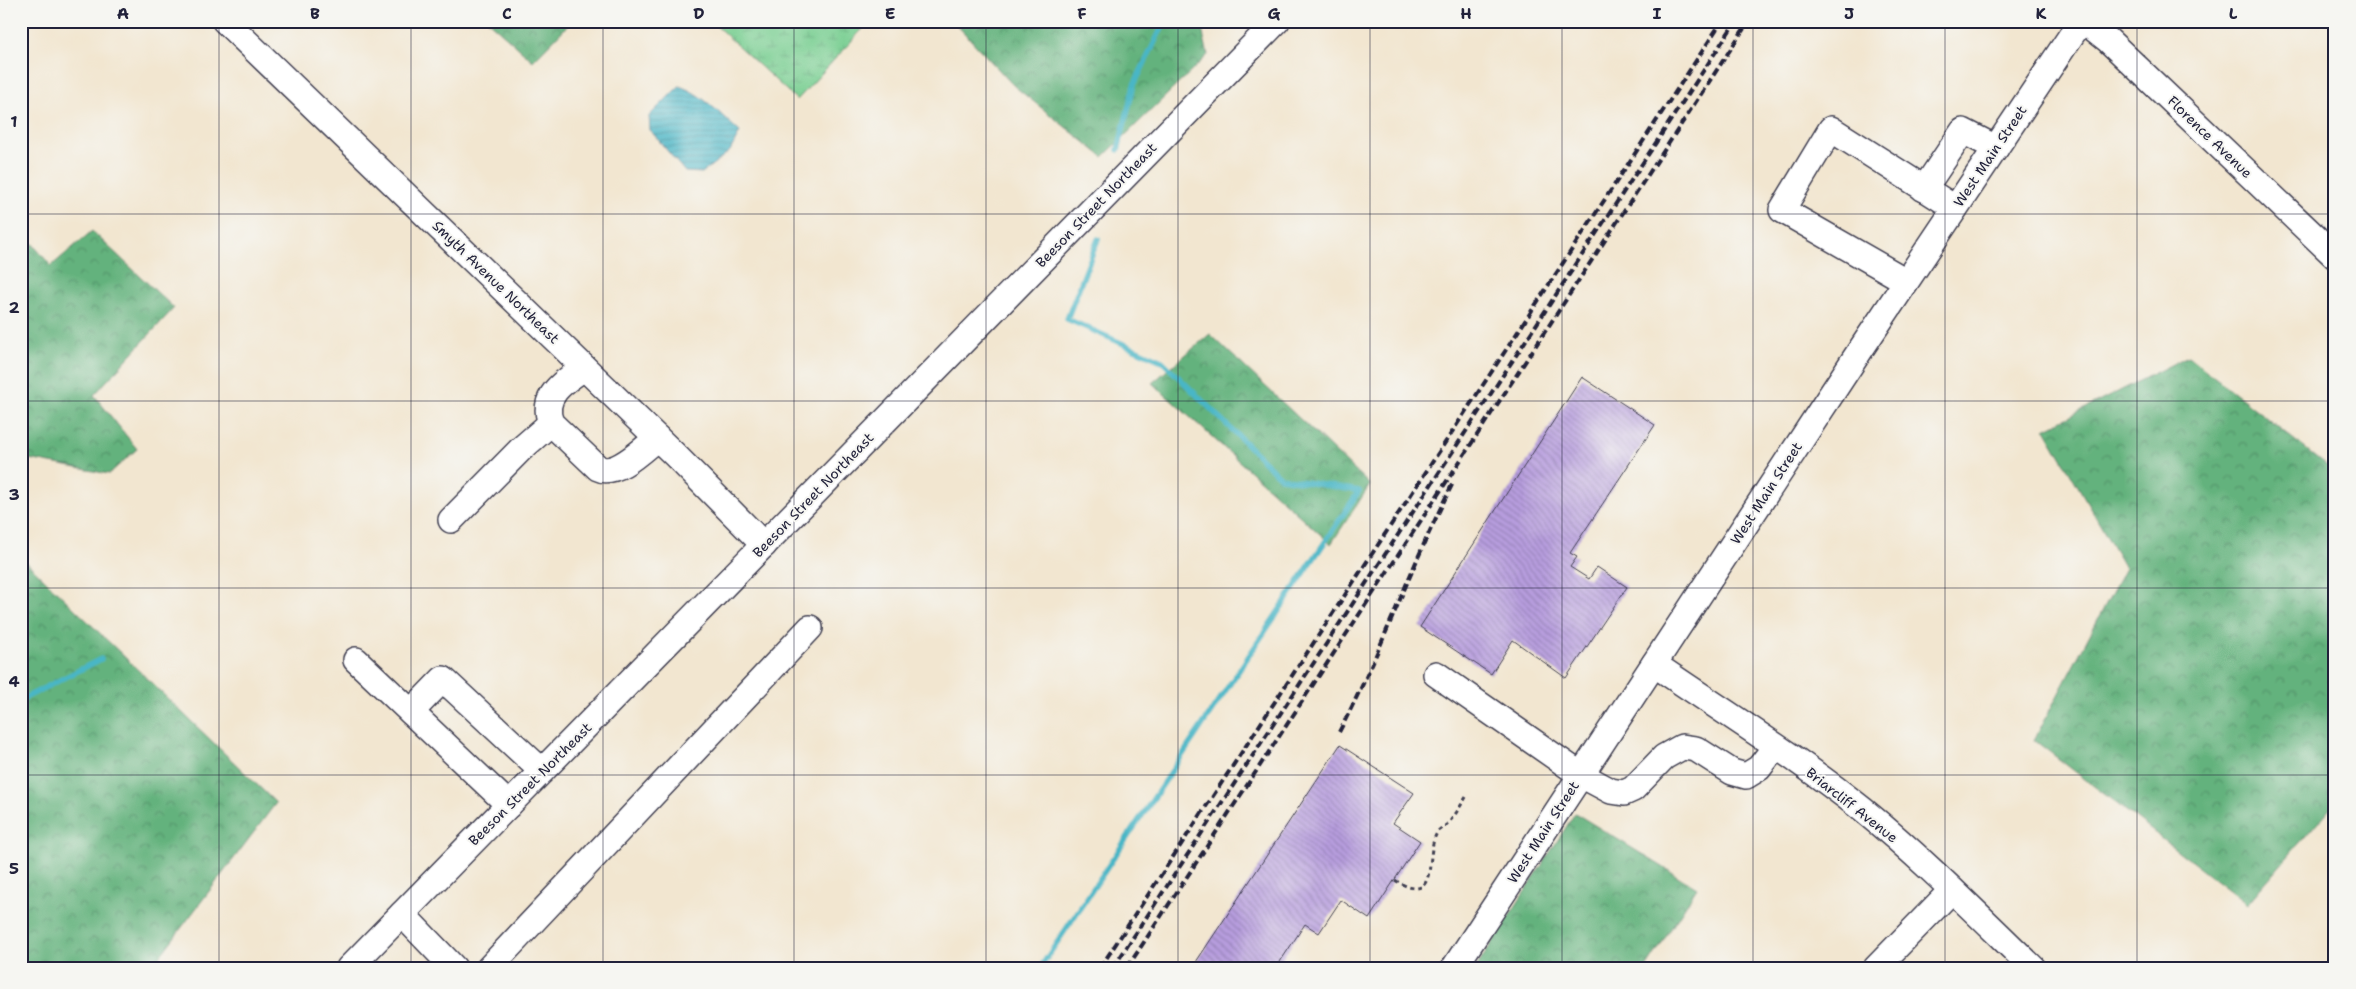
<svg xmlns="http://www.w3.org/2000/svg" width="2356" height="989" font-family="'Shantell Sans',sans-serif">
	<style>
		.forest { fill: url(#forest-crowns); stroke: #426a5c }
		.wetland { fill: url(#wetland-marsh); stroke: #4e7867 }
		.water { fill: url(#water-rules); stroke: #366c80 }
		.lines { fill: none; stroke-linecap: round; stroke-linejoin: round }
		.stream { stroke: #4ab6c6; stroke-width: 5.5 }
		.building { fill: url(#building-back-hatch) }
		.minor-casing { stroke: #413f51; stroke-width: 28 }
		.path { stroke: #413f51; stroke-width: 3; stroke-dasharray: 4 4; stroke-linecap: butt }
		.minor { stroke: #fff; stroke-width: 25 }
		.rail { stroke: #22223b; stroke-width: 4; stroke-dasharray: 8 4; stroke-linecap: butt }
		.grid { fill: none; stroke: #22223b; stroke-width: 1; stroke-opacity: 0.55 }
		.labels { text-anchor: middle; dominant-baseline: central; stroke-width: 4; stroke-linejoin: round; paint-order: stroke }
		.street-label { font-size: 14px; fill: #22223b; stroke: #f6f6f2 }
		.neatline { fill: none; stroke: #22223b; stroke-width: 2 }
		.grid-label { font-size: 16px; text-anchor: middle; font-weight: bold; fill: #22223b }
	</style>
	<defs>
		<pattern id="forest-crowns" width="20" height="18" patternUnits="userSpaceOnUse" patternTransform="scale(1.25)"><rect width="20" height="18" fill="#63b27d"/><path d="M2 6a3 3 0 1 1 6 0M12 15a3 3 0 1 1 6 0" fill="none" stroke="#519068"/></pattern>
		<pattern id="wetland-marsh" width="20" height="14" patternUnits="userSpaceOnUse" patternTransform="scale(1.25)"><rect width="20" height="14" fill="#7acf93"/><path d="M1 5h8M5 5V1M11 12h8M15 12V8" fill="none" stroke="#69b180"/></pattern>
		<pattern id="water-rules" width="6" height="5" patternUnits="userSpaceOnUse" patternTransform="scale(1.25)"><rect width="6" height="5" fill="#4ab6c6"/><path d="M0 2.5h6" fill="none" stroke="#3d94a2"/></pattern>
		<pattern id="building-back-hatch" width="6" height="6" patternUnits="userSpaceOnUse" patternTransform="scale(1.25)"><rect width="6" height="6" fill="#b79dde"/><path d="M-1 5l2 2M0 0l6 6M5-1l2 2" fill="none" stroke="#9480b5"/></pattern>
	</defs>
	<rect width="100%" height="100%" fill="#f6f6f2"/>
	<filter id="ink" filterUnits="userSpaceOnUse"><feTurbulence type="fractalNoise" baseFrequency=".02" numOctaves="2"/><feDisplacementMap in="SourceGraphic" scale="10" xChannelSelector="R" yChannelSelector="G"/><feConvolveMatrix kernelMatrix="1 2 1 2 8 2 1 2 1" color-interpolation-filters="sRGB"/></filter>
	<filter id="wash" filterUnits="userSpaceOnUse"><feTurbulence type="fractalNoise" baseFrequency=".0096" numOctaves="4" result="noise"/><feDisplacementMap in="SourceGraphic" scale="20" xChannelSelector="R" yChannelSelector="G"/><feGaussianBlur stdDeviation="1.12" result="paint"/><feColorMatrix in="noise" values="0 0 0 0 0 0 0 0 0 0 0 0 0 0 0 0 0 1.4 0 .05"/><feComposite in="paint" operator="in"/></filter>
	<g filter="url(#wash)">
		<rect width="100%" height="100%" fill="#f2e6d0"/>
		<!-- forest -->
		<g class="forest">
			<polygon points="488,21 572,21 533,61"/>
			<polygon points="953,21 1195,21 1202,29 1208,55 1103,157 1014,86"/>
			<polygon points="21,230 51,266 92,231 174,308 94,395 137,449 109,474 29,459 21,468"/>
			<polygon points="1210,334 1370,485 1331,544 1152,383"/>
			<polygon points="2188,356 2335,472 2335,802 2247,904 2034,740 2125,568 2045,429"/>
			<polygon points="21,557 276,803 151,968 21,968"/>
			<polygon points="1575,813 1697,888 1646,968 1476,968"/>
		</g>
		<!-- wetland -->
		<polygon class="wetland" points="711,21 870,21 797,100"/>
		<!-- water -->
		<path class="water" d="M679,86C702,93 722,116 740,132L730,151L702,173L685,172L650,130L649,116Z"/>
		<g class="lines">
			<!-- stream -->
			<g class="stream">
				<polyline points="1118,150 1134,85 1165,21"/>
				<polyline points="21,700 101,659"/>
				<polyline points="1040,968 1359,491 1281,478 1162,361 1067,319 1098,239"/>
			</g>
		</g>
		<g id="blocks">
			<!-- building -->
			<g class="building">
				<polygon points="1582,377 1655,425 1570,553 1577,557 1570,567 1589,579 1597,567 1627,587 1566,678 1513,640 1491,674 1420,627"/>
				<polygon points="1340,745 1414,793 1393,823 1420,841 1369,919 1341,900 1319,933 1305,924 1276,968 1192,968"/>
			</g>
		</g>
	</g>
	<g filter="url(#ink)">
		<use href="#blocks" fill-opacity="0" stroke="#413f51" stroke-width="1"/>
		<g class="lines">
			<!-- minor casing -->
			<g class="minor-casing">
				<g id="minor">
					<polyline points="225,21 675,455 764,545"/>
					<polyline points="2084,21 2108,40 2335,256"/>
					<polyline points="1924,189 1963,131 1996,148"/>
					<polyline points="1906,281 1782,210 1831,129 1955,208"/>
					<path d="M584,368C564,381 540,396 551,423L598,468C616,477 643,449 657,438"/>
					<polyline points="451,520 521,449 551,423"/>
					<polyline points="356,660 509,805"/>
					<path d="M1654,664C1724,712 1797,757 1863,810C1923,859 1977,914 2033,968"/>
					<polyline points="1436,674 1581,775 1611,791 1624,793 1633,789 1664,757 1682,747 1696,749 1732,772 1746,776 1759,768 1775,747"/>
					<polyline points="411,712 443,679 542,771"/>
					<polyline points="402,914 454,968"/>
					<polyline points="349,968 1277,21"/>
					<polyline points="489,968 810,628"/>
					<polyline points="1454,968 1863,346 2081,21"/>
					<polyline points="1876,968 1952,890"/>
				</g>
			</g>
			<!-- path -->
			<path class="path" d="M1395,880C1441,909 1424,853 1437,833C1439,828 1445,827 1448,823C1456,815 1462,803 1468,794"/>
			<!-- minor -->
			<use href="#minor" class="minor"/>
			<!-- rail -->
			<g class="rail">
				<path d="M1339,732C1382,651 1411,565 1453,483"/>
				<polyline points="1100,968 1722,21"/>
				<polyline points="1113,968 1736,21"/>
				<polyline points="1127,968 1749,21"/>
			</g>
		</g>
	</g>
	<!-- grid -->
	<path class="grid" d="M219,21V968M411,21V968M603,21V968M794,21V968M986,21V968M1178,21V968M1370,21V968M1562,21V968M1753,21V968M1945,21V968M2137,21V968M21,214H2335M21,401H2335M21,588H2335M21,775H2335"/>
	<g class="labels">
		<!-- street labels -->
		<g class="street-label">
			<text transform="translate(2210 137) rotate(44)">Florence Avenue</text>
			<text transform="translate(1990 156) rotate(-56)">West Main Street</text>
			<text transform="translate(1096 205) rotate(-46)">Beeson Street Northeast</text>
			<text transform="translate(496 282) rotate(44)">Smyth Avenue Northeast</text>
			<text transform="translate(1766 493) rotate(-57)">West Main Street</text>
			<text transform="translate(813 495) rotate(-46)">Beeson Street Northeast</text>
			<text transform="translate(530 784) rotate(-45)">Beeson Street Northeast</text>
			<text transform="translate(1852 805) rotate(38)">Briarcliff Avenue</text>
			<text transform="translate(1543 832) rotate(-57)">West Main Street</text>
		</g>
	</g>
	<!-- margin -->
	<rect width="2356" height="989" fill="none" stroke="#f6f6f2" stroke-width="55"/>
	<rect x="28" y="28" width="2300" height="934" class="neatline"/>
	<g class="grid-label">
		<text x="123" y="19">A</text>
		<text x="315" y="19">B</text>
		<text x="507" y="19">C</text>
		<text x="699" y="19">D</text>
		<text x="890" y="19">E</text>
		<text x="1082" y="19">F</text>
		<text x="1274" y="19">G</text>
		<text x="1466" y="19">H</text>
		<text x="1657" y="19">I</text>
		<text x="1849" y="19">J</text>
		<text x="2041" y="19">K</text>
		<text x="2233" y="19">L</text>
		<text x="14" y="127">1</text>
		<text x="14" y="313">2</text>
		<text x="14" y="500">3</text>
		<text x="14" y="687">4</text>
		<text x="14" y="874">5</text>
	</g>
</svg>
